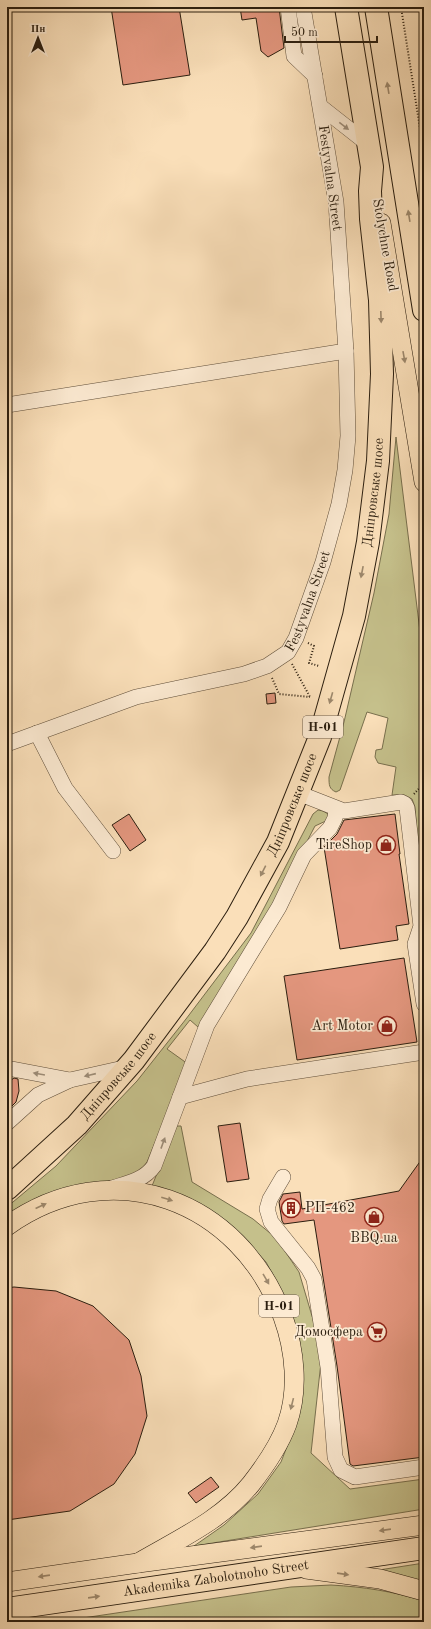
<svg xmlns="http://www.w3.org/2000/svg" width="431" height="1629" font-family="'Old Standard TT',serif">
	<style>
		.green { fill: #c5c08b; stroke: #786f4d }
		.building { fill: #e4977f; stroke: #2b1e0f }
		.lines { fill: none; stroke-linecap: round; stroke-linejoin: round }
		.minor-casing { stroke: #5f4e3a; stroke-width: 16 }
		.major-casing { stroke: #2b1e0f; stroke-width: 20 }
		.highway-casing { stroke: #2b1e0f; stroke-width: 24 }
		.path { stroke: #2b1e0f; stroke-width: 2; stroke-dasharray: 1 2; stroke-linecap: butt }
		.minor { stroke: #fcead2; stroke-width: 15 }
		.major { stroke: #fadfb9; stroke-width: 19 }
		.highway { stroke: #fadfb9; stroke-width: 22 }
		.oneway { fill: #9d886c }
		.oneway2 { fill: #9e8e7a }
		.labels { text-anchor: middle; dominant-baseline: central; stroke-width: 3.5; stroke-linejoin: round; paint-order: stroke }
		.shield { fill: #fcead2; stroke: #6a5b4a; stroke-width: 1 }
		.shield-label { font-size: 13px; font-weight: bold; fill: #2b1e0f }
		.street-label { font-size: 14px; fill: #2b1e0f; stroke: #fcead2 }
		.poi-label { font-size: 14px; fill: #2b1e0f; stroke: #fcead2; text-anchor: end }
	</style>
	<rect width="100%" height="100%" fill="#fadfb9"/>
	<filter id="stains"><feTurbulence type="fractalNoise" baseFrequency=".005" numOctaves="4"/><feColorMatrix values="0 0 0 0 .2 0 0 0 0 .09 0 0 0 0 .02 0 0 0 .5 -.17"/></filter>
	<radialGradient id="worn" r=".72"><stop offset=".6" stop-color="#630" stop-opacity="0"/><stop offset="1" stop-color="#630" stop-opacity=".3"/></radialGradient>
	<!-- green -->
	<g class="green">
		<path d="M396,437L424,664V869L419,858L415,807L412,799L404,795H392L396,767L378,763L375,757L376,750L382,749L388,718L367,712L340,790L336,792C329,789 329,785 329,777L344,722L374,593L389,514Z"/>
		<polygon points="318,810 323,811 328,814 328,820 315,826 260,932 198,1027 190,1020 167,1049 188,1064 147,1162 143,1168 133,1175 98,1184 7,1216 7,1207 56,1166 137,1081 186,1019 251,933 313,814"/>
		<polygon points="176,1126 181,1126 192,1182 253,1219 276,1238 299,1272 317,1333 321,1362 311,1453 350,1489 424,1479 424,1509 194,1546 224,1525 258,1494 281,1462 295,1426 302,1361 299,1335 284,1295 266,1262 234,1228 206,1208 152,1186"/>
		<polygon points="424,1563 424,1582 379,1570"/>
		<path d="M331,1585C365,1587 391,1591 424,1601V1622H56L291,1587Z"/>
	</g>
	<!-- building -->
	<g class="building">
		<polygon points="111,7 136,7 137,10 155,7 179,7 190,75 123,85"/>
		<polygon points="240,7 279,7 284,48 268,57 261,51 256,18 242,20"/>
		<polygon points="275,693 276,703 267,704 266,694"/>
		<polygon points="129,814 146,840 130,851 112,825"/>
		<polygon points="395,814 400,854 399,854 409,924 396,926 398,940 340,949 324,847 337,834 344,820"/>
		<polygon points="404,958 417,1042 297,1060 284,976"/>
		<polygon points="14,1078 18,1079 19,1091 16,1102 7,1111 7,1083"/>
		<polygon points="240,1123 249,1179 227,1182 218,1126"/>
		<polygon points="424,1156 424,1457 353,1466 350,1464 337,1366 314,1220 284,1224 282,1221 279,1202 283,1194 300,1192 302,1209 399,1191"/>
		<polygon points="14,1287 56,1291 93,1306 129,1340 141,1376 147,1416 135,1454 114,1484 70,1511 7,1520 7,1288"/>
		<polygon points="211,1477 219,1487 196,1503 188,1493"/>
	</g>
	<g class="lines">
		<!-- minor casing -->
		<g class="minor-casing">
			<g id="minor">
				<polyline points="288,7 294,56 315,76"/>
				<polyline points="321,107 368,144"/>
				<polyline points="7,405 346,351"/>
				<polyline points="37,733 65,788 113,851"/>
				<path id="s1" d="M7,744L136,697L244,674L267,666L288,652L296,638L323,562L339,504L345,470L348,436L346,351L336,202L303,7"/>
				<polyline points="298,793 344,811 401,802 405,804 407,808 421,926 415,944 424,1004"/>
				<polyline points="7,1068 70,1080"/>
				<polyline points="180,1097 207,1025 279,907 304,855 330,828 335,818 336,809"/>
				<polyline points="7,1123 38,1095 70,1080 128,1067"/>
				<polyline points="283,1177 270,1199 267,1209 271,1222 308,1268 314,1279 328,1367 335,1457 341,1470 355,1477 424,1467"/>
				<path d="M112,1188C128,1183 144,1180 154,1166L180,1097L247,1079L424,1052"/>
			</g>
		</g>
		<!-- major casing -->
		<g class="major-casing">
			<g id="major">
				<polyline points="381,223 424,482"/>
				<path d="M7,1226C112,1151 240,1200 283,1317C295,1350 299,1390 287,1424C279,1446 265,1466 251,1484C222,1520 177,1540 138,1563"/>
				<polyline points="306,1569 380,1579 424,1591"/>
				<polyline points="7,1582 138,1563 424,1525"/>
			</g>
		</g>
		<!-- highway casing -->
		<g class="highway-casing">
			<g id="highway">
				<polyline points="376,7 424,310"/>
				<path id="s2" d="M7,1189L77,1125L134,1060L215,951L237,917L278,842L320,737L354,616L368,542L378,461L382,374L380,300L371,219L370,191L372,167L346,7"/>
				<path id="s3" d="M7,1609L424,1548"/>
			</g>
		</g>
		<!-- path -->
		<g class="path">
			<polyline points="401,7 424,154"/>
			<polyline points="308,643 314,646 309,663 319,666"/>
			<polyline points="292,664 310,697"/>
			<polyline points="272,678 279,694 310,697"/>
			<polyline points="414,794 424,783"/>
		</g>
		<!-- minor -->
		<use href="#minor" class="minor"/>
		<!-- major -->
		<use href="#major" class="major"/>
		<!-- highway -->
		<use href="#highway" class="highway"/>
	</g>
	<!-- one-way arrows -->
	<defs><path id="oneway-solid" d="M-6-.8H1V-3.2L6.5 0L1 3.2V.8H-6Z"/></defs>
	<g class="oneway">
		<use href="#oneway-solid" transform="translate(388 88) rotate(-99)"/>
		<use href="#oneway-solid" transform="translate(409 216) rotate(-99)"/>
		<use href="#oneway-solid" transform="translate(381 317) rotate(88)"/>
		<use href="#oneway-solid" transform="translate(404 357) rotate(80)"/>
		<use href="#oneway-solid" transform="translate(362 572) rotate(101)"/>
		<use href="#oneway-solid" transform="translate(331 698) rotate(106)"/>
		<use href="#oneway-solid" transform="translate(263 871) rotate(117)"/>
		<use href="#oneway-solid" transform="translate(167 1199) rotate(17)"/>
		<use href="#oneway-solid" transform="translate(41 1206) rotate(-25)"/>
		<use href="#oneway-solid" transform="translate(266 1279) rotate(60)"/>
		<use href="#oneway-solid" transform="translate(292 1404) rotate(104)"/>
		<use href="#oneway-solid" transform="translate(385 1530) rotate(172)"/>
		<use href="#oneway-solid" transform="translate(256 1547) rotate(172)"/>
		<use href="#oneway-solid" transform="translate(343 1574) rotate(8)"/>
		<use href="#oneway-solid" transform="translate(44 1576) rotate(172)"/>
		<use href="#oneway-solid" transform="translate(94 1597) rotate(-8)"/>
	</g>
	<g class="oneway2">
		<use href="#oneway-solid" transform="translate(344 126) rotate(38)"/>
		<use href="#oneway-solid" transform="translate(39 1074) rotate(-170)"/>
		<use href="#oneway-solid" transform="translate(90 1075) rotate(167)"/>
		<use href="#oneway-solid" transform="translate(163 1143) rotate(-70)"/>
	</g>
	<!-- icons -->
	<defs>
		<g id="shop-ring" transform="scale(1)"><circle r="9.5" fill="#fcead2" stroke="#8f2418" stroke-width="1.5"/><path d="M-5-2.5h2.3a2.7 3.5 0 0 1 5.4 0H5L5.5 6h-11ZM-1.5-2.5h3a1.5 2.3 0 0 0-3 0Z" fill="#8f2418"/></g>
		<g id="building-ring" transform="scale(1)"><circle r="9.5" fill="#fcead2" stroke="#8f2418" stroke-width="1.5"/><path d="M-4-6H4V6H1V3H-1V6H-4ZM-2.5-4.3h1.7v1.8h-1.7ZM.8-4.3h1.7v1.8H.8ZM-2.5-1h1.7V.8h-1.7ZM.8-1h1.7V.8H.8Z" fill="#8f2418"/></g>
		<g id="supermarket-ring" transform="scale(1)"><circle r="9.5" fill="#fcead2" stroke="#8f2418" stroke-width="1.5"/><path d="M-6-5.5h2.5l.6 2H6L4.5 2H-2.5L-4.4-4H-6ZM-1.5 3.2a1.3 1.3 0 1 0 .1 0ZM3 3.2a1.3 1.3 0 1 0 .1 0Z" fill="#8f2418"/></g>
	</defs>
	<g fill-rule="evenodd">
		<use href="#shop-ring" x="386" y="845"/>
		<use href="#shop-ring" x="387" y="1026"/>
		<use href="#building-ring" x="291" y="1208"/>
		<use href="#shop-ring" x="374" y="1217"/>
		<use href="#supermarket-ring" x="377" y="1332"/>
	</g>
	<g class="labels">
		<!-- shield labels -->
		<g class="shield">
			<rect x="303" y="716" width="40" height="22" rx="3"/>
			<rect x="259" y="1295" width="40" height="22" rx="3"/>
		</g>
		<g class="shield-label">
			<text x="323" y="727">Н-01</text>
			<text x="279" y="1306">Н-01</text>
		</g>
		<!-- street labels -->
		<g class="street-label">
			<text transform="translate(330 178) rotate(82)">Festyvalna Street</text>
			<text transform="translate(385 245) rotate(80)">Stolychne Road</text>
			<text stroke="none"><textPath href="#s2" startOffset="807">Дніпровське шосе</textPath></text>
			<text stroke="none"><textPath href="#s1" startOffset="352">Festyvalna Street</textPath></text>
			<text stroke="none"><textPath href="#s2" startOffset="483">Дніпровське шосе</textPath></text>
			<text stroke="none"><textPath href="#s2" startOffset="159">Дніпровське шосе</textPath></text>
			<text stroke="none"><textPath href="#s3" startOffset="211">Akademika Zabolotnoho Street</textPath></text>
		</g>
		<!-- poi labels -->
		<g class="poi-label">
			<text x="372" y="845">TireShop</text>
			<text x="373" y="1026">Art Motor</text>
			<text x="305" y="1208" text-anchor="start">РП-462</text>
			<text x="374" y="1238" text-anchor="middle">BBQ.ua</text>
			<text x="363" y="1332">Домосфера</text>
		</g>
	</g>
	<!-- margin -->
	<rect width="431" height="1629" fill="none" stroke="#fadfb9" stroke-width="24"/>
	<rect x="8" y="8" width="415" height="1613" fill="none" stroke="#2b1e0f" stroke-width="2"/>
	<rect x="12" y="12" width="407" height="1605" fill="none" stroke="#2b1e0f"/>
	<!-- north arrow -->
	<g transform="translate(38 38)" stroke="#fcead2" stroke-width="3" paint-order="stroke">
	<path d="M0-3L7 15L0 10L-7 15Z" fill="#2b1e0f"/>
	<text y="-6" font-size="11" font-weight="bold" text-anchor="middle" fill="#2b1e0f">Пн</text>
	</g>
	<!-- scale -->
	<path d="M285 36v6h92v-6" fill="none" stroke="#2b1e0f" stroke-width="2"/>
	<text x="291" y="36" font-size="12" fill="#2b1e0f" stroke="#fcead2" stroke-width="3" paint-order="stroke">50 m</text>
	<rect width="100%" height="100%" filter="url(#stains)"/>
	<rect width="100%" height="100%" fill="url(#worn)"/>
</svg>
